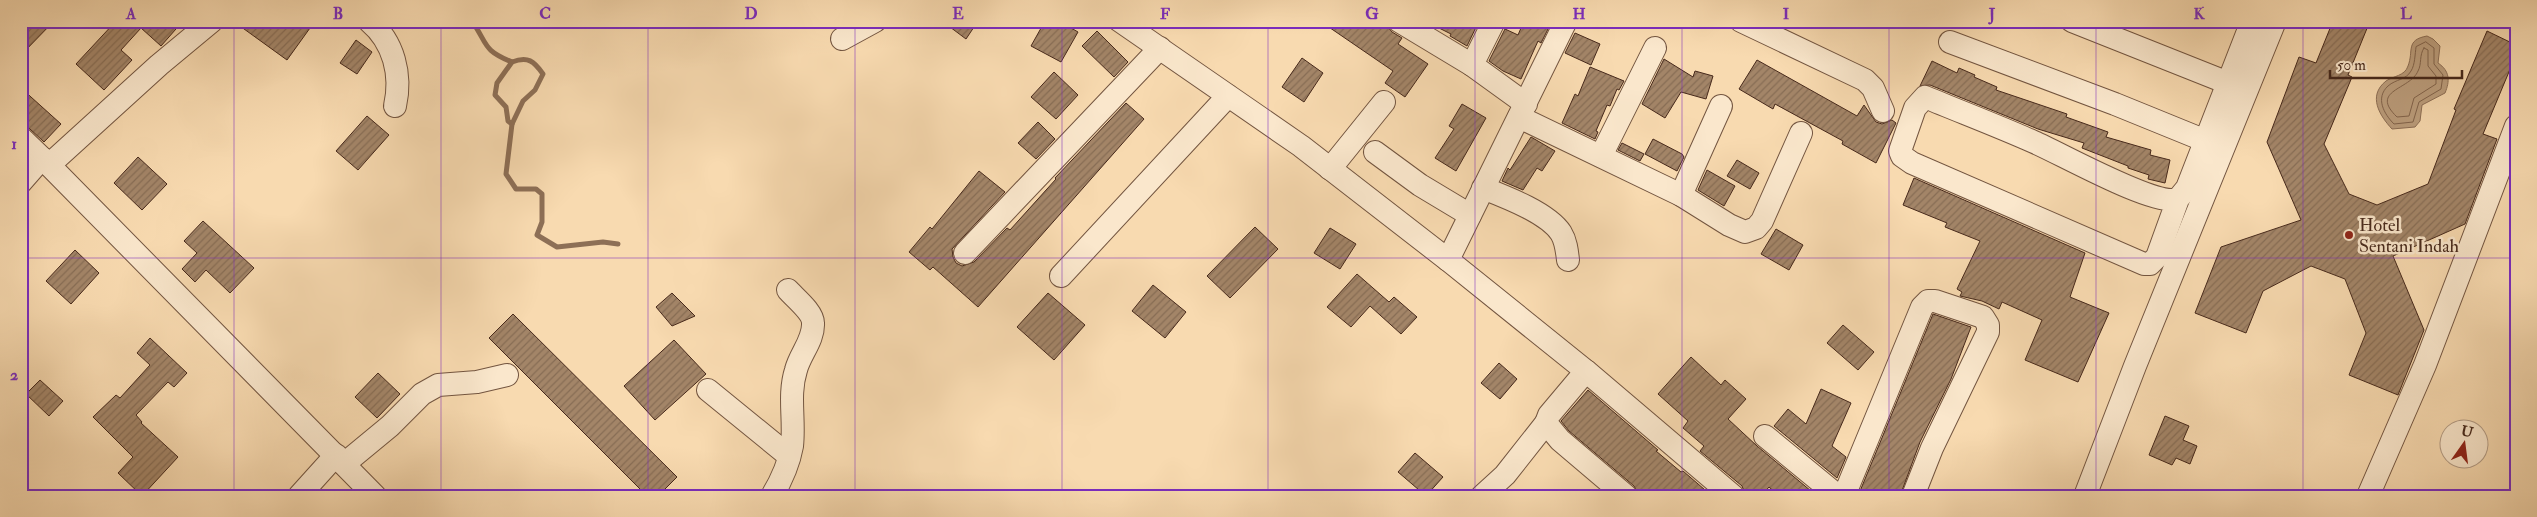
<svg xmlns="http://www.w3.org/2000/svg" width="2537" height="517" font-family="'IM FELL Double Pica',serif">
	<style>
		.water { fill: #bc9e7d; stroke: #8d6f56 }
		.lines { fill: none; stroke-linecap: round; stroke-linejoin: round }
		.shore { stroke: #82644c; stroke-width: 1 }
		.stream { stroke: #8d6f56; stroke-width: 5 }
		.building { fill: url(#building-hatch); stroke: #47291b }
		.minor-casing { stroke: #735540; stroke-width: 24 }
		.minor { stroke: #fae7cc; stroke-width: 22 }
		.grid { fill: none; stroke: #7b2cbf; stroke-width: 1; stroke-opacity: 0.55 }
		.poi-dot { fill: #8f2418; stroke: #fae7cc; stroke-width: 2 }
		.labels { text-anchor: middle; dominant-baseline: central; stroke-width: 5; stroke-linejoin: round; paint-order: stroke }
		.poi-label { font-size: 18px; fill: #47291b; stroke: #fae7cc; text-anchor: start }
		.neatline { fill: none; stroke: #7b2cbf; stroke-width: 2 }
		.grid-label { font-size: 16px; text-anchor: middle; font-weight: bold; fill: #7b2cbf }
	</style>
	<defs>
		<pattern id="building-hatch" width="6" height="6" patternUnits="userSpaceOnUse" patternTransform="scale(1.25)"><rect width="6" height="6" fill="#a38568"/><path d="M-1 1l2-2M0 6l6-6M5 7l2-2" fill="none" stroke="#876d55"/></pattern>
	</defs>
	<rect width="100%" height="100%" fill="#f8dab0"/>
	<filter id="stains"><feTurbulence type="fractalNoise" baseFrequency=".004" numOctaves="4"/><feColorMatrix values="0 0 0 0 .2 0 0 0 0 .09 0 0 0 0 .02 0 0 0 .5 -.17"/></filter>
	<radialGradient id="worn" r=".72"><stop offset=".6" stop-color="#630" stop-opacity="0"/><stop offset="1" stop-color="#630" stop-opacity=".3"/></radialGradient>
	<!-- water -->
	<path class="water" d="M2427,36L2433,39L2440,46L2438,63C2450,71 2450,81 2445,93L2422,105L2420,121L2415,127L2392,129C2380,116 2367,96 2386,81C2393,76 2405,76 2408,66C2414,51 2405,40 2427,36Z"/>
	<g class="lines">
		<!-- shore -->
		<g class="shore">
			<path d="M2426,42L2434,48V64L2443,75L2441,89L2419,102L2413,122L2394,124C2384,114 2375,98 2388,86C2396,79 2406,80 2411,71C2415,65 2415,54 2416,47Z"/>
			<path d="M2424,48L2428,50V66L2436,76V84L2414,98L2409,116L2397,117C2369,90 2410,90 2418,71C2422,64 2419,55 2424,48Z"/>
		</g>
		<!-- stream -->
		<g class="stream">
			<path d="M472,21C488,44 482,50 512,62C528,56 534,61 543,74L535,90L523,101L512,124L506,174L516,189H536L542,194V222L537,235L557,247L603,242L618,244"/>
			<polyline points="512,124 508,121 506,107 495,95 497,83 512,62"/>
		</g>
	</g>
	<!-- building -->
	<g class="building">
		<polygon points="21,21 54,21 21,55"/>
		<polygon points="116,21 183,21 161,46 141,28 121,50 132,60 104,90 76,64"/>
		<polygon points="233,21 301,21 310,28 287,60"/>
		<polygon points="942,21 978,21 966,39"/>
		<polygon points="1045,21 1059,21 1078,32 1061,62 1031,46"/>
		<polygon points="1320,21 1383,21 1392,32 1402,38 1398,44 1428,64 1405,97 1385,83 1393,71"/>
		<polygon points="1425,21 1479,21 1467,46 1450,36 1451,34"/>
		<polygon points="1524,21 1551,23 1541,43 1538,41 1521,79 1503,71 1489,61 1505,29 1518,35"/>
		<polygon points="2333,21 2370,21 2348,75 2352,77 2324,144 2349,194 2377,205 2428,184 2456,110 2454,109 2487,31 2516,45 2516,55 2483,134 2497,139 2465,224 2393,256 2424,330 2398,395 2349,375 2366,333 2345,279 2311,266 2263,291 2246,333 2195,313 2221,247 2301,220 2267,142 2299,57 2316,63"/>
		<polygon points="1097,31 1128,62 1114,77 1082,46"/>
		<polygon points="1575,33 1600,44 1591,65 1565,53"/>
		<polygon points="356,40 372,52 357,74 340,63"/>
		<polygon points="1302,58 1323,73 1304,102 1282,87"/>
		<polygon points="1664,59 1693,77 1695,71 1713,76 1706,99 1681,92 1665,118 1642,104"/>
		<polygon points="1757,60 1857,116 1864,105 1876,122 1882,124 1892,120 1896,123 1876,163 1842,144 1843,141 1775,104 1773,109 1739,89"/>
		<polygon points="1932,61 1957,73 1959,68 1975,75 1974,77 1997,87 1996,90 2067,114 2066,117 2108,132 2106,137 2151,150 2150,155 2170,160 2165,183 2148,179 2149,175 2128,168 2128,166 2082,148 2084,143 2038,129 1930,85 1920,86"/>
		<polygon points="1590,67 1624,81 1619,90 1617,89 1610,106 1607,105 1596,131 1598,132 1595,139 1562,123 1575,94 1578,96"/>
		<polygon points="1054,72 1078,95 1056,119 1031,97"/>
		<polygon points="21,88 61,124 44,142 30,129 21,125"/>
		<polygon points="1126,103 1144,119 978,307 933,267 930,270 909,252 930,227 932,229 979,171 1005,192 952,249 953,257 956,263 962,266 974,262 1007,228 1010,230 1056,179 1055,178"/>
		<polygon points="1462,104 1486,118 1456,171 1435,158 1454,129 1449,126"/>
		<polygon points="367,116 389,135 358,170 336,151"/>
		<polygon points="1038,122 1055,139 1036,159 1018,143"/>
		<polygon points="1531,137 1555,151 1542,171 1537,168 1523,190 1502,181 1508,168 1510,170"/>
		<polygon points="1653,139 1682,154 1684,157 1677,171 1645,154"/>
		<polygon points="1622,143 1644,154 1640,161 1618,150"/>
		<polygon points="138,157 167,184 142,210 114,183"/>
		<polygon points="1737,160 1759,173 1750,189 1727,176"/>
		<polygon points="1707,170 1735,186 1724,206 1698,190"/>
		<polygon points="1914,178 2085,253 2070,297 2109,313 2078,382 2025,360 2042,320 2002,302 1999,309 1982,301 1960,296 1962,292 1957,289 1980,241 1945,227 1947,223 1903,205"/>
		<polygon points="203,221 254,268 230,293 206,270 195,282 182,269 197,253 184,241"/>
		<polygon points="1255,227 1278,249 1230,298 1207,276"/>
		<polygon points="1330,228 1356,244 1340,269 1314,253"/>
		<polygon points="1776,229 1803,245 1789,270 1761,254"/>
		<polygon points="75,250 99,273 71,304 46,281"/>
		<polygon points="1357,274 1389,302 1394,297 1417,317 1401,334 1370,306 1351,327 1327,307"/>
		<polygon points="1153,285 1186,312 1165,338 1132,311"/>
		<polygon points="672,293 695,316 672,326 656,307"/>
		<polygon points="1048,293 1085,325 1054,360 1017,327"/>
		<polygon points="513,314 677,477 658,496 647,496 489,338"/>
		<polygon points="1933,314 1971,327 1951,379 1920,442 1900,496 1858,496"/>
		<polygon points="1843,325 1874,352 1858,370 1827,343"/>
		<polygon points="150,338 187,373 174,387 168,382 136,415 142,422 141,423 178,457 142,496 118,473 133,457 93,417 116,395 120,398 150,365 137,353"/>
		<polygon points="674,340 706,374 655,420 624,386"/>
		<polygon points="1691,357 1721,385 1725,380 1746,399 1728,419 1757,446 1817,496 1779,496 1769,487 1761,496 1746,496 1742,486 1700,451 1704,446 1683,428 1688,421 1658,394"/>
		<polygon points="1499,363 1517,379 1500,399 1481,383"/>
		<polygon points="378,373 400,394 377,418 355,397"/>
		<polygon points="40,380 63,401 49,416 26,394"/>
		<polygon points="1821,389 1851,403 1832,446 1846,457 1837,478 1774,426 1788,409 1806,424"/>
		<polygon points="1588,390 1658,450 1656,451 1681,472 1683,471 1712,496 1639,496 1634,486 1569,431 1561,421"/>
		<polygon points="2165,416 2189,426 2183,440 2197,446 2190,464 2176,458 2172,465 2149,455"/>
		<polygon points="1415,453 1443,477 1426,496 1398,472"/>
	</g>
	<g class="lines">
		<!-- minor casing -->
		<g class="minor-casing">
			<g id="minor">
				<path d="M369,21C394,42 402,75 395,106"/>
				<polyline points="1120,21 1301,146 1448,260 1566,21"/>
				<polyline points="1399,21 1472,65 1526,104"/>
				<polyline points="1741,21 1865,80 1873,88 1883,111"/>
				<polyline points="2072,21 2228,83"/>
				<polyline points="842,39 875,21"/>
				<polyline points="1950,42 2115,104 2206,141"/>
				<polyline points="1472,65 1494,21"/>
				<polyline points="1519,117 1681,195 1729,225 1745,232 1756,228 1762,221 1801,133"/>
				<polyline points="21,138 49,165 159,65 212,21"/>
				<polyline points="1375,152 1420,185 1470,215"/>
				<polyline points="1601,156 1655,48"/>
				<polyline points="49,165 375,496"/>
				<polyline points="1330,169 1384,102"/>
				<polyline points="21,182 42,158"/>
				<path d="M1483,188C1506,197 1548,213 1561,233C1566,241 1567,251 1568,260"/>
				<polyline points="1681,195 1721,106"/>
				<path d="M2178,199L2157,257L2150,264H2144L1912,163L1902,156L1900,151L1915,108L1925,97C1961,112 1998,126 2034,142C2060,153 2155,207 2178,199L2187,188L2252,21"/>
				<polyline points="965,253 1160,48"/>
				<polyline points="1448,260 1586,371"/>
				<polyline points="1061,276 1228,96"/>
				<polyline points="708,390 789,456"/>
				<polyline points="1765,436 1838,496"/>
				<polyline points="344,464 390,426 422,394 438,385 477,382 507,375"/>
				<polyline points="299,496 336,455"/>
				<path d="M772,496C781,481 789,463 792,446C795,420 788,395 796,370C800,354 814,340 813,323C813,312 795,298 788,290"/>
				<polyline points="1482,496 1505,475 1546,423"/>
				<polyline points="1626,496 1560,440 1546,423 1549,415 1586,371 1733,496"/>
				<polyline points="1844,496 1922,307 1928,301 1935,301 1983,317 1988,325 1988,332 1932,448 1913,496"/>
				<polyline points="2085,496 2135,366 2275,21"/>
				<polyline points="2368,496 2425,365 2516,126"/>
			</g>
		</g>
		<!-- minor -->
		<use href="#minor" class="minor"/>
	</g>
	<!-- grid -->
	<path class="grid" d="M234,21V496M441,21V496M648,21V496M855,21V496M1062,21V496M1268,21V496M1475,21V496M1682,21V496M1889,21V496M2096,21V496M2303,21V496M21,258H2516"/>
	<!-- markers -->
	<circle class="poi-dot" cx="2349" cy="235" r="5"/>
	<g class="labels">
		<!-- poi labels -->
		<g class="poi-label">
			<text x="2359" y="225">Hotel<tspan x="2359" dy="21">Sentani Indah</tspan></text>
		</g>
	</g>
	<!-- margin -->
	<rect width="2537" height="517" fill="none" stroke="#f8dab0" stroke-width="55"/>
	<!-- north arrow -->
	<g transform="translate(2464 444) rotate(14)"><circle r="24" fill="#fae7cc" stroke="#b29b85"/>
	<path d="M0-4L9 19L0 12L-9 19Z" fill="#8f2418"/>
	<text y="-8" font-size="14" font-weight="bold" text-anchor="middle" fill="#47291b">U</text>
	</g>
	<!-- scale -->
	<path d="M2330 70v8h132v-8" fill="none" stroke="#47291b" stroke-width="2.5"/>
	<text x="2337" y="70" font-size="15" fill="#47291b" stroke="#fae7cc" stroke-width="4" paint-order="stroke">50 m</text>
	<rect x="28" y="28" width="2482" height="462" class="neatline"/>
	<g class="grid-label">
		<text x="131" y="19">A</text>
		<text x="338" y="19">B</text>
		<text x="545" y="19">C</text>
		<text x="751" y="19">D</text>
		<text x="958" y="19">E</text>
		<text x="1165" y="19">F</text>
		<text x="1372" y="19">G</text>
		<text x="1579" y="19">H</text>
		<text x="1786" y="19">I</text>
		<text x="1992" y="19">J</text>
		<text x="2199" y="19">K</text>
		<text x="2406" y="19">L</text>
		<text x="14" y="149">1</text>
		<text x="14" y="380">2</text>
	</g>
	<rect width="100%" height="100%" filter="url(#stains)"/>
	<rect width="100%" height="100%" fill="url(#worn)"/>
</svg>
